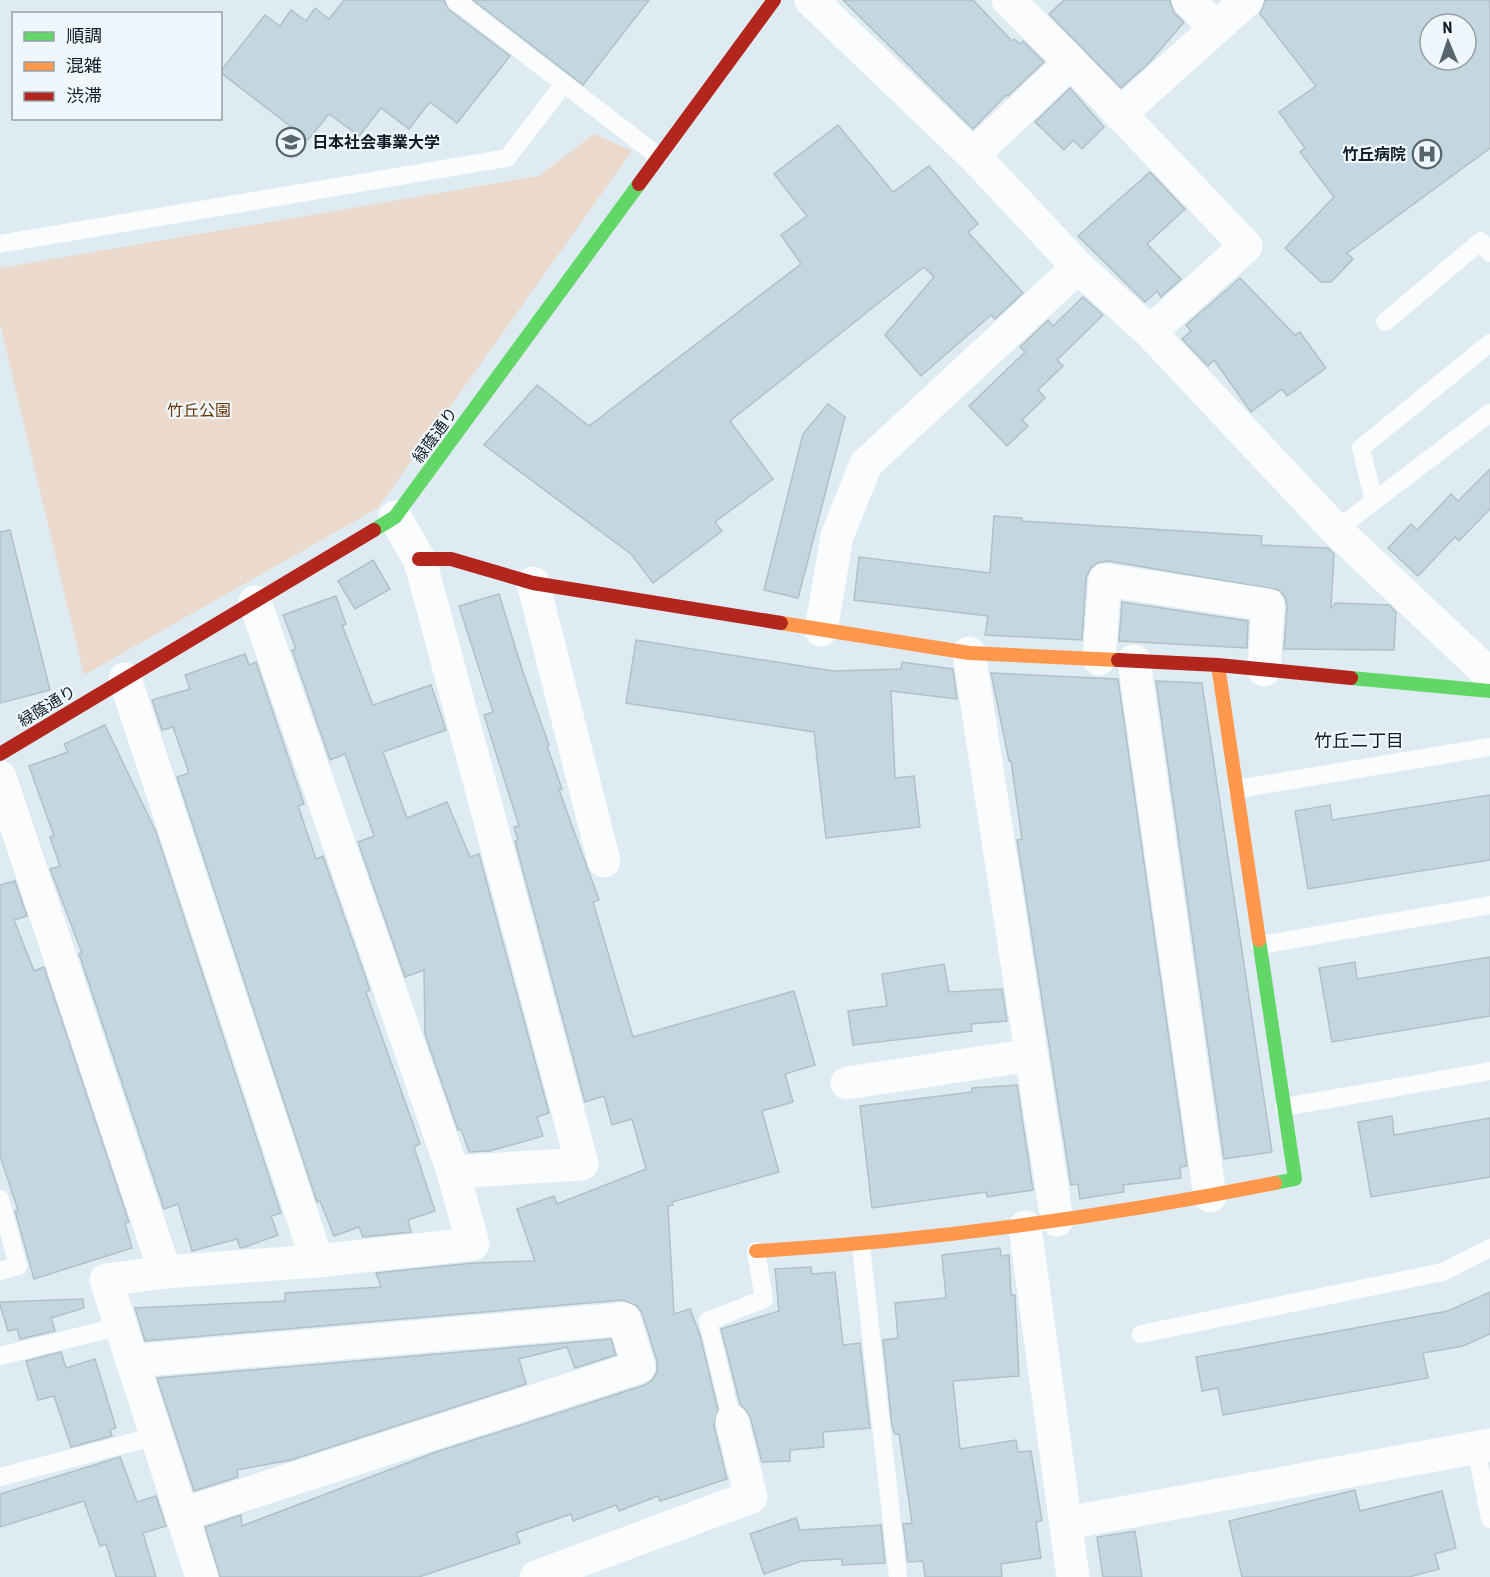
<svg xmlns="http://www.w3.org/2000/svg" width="1490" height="1577" font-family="'Roboto Condensed','Noto Sans JP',sans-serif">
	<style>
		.green { fill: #ebdacc }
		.building { fill: #c2d7e0; stroke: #b1c0c6; stroke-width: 1.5; fill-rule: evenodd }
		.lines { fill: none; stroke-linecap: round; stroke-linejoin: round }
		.lane { stroke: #fafcfd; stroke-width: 18 }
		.street { stroke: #fafcfd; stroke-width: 33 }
		.fast { stroke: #63d668; stroke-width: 14 }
		.slow { stroke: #ff974d; stroke-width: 14 }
		.jam { stroke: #b3261e; stroke-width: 14 }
		.labels { text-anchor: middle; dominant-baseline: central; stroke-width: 4.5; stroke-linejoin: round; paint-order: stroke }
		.poi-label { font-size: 16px; font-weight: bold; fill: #0f1d26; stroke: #eff7fc; text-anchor: start }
		.park-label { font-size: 16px; fill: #653400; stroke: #eff7fc }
		.street-label { font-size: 16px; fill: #0f1d26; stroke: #eff7fc }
		.neighbourhood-label { font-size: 18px; fill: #0f1d26; stroke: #eff7fc }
	</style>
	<rect width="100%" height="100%" fill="#deebf3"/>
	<!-- green -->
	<polygon class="green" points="594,134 632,151 378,508 84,675 0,324 0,268 539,176"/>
	<!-- building -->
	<g class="building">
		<polygon points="344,0 444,0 448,9 510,56 457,123 430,102 409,129 381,108 359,136 329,114 308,140 220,72 265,15 280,26 291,10 306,21 315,8 329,19"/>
		<polygon points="473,0 649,0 583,85"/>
		<polygon points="843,0 973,0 1012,41 1014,39 1020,44 1023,41 1044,62 1008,96 1006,95 973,129"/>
		<polygon points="1064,0 1170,0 1174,13 1184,22 1149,63 1121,88 1049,14"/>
		<path d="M1265,0H1490V148L1347,253L1353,259L1331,282H1321L1285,248L1334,197L1300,152L1305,148L1279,112L1316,86L1260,14ZM1430,24H1466V60H1430Z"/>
		<polygon points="1070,88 1104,127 1082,149 1073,140 1064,150 1035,122"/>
		<polygon points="838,125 893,192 929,166 978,224 968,232 1023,293 995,319 991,315 921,376 885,335 934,277 924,267 730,421 773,479 715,522 722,531 653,583 631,554 484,445 537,385 589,426 801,264 781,235 807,216 774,174"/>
		<polygon points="1150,172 1185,209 1147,244 1181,279 1161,297 1157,291 1145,302 1078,236"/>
		<polygon points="1240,278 1295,335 1300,332 1326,368 1287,396 1282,389 1251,412 1214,360 1208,366 1182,339 1191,331 1186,325"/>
		<polygon points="1083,297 1103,315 1057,360 1063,366 1038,390 1045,398 1022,420 1028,426 1007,446 969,406 1025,352 1020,347 1048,320 1053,326"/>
		<polygon points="828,404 845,417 798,598 764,590 803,434"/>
		<polygon points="1490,469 1490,509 1459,541 1455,537 1418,576 1388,548 1411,524 1417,530 1451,494 1458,501"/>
		<polygon points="994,516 1022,518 1022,521 1262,536 1261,545 1328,548 1334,554 1331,608 1336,603 1389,605 1396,612 1394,650 1284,649 1287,606 1285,597 1279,590 1108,561 1097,563 1090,569 1086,578 1082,640 985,635 988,616 854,600 859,557 990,573"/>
		<polygon points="10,530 50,690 0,703 0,532"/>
		<polygon points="373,560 390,589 355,609 338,581"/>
		<polygon points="499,594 522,669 549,745 547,746 562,789 559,790 599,900 593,902 633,1037 794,991 815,1065 785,1074 793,1102 762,1111 779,1172 672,1202 673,1205 668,1206 674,1314 690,1309 700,1335 718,1410 714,1426 727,1479 660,1501 658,1496 619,1511 616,1505 573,1521 571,1514 516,1533 520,1543 419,1577 220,1577 205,1527 241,1515 242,1526 436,1452 645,1385 652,1380 657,1372 657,1361 642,1313 637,1306 623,1300 145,1341 135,1308 285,1301 285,1293 381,1287 376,1273 473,1263 535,1261 517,1209 554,1196 557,1204 646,1169 632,1119 612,1125 604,1096 585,1102 515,841 518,840 514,827 519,826 484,715 493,712 459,606"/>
		<polygon points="336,596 346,624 342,625 373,705 431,685 446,730 383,752 407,818 447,802 470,857 479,854 549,1113 537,1117 543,1136 490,1151 469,1152 461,1129 458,1130 425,1034 424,970 405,977 358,842 374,836 345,754 330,760 292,650 296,649 283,615"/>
		<polygon points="1122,602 1248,621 1247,648 1119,641"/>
		<polygon points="636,640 833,671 901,669 902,662 953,669 957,699 891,691 895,778 914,776 920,827 826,838 814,732 626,703"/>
		<polygon points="245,654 249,665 256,662 304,804 298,806 316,859 323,856 370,990 366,992 420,1144 414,1147 435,1211 408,1220 411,1232 363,1237 359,1227 334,1236 320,1201 317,1202 177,777 189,773 173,727 162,730 152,700 190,689 185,675"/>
		<polygon points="991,673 1118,679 1187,1166 1180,1167 1181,1178 1123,1185 1124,1192 1080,1199 1078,1184 1071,1185 1017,840 1022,839 1011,761 1009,761"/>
		<polygon points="1156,681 1202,683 1272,1152 1224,1159"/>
		<polygon points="105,725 156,832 281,1213 271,1216 278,1235 245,1247 240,1248 237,1239 192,1251 178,1204 164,1209 79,954 82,953 50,869 60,866 50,837 54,836 29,766 68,752 64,744"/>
		<polygon points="1490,795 1490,860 1308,889 1295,811 1330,805 1332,820"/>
		<polygon points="15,881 27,916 14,920 34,971 44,967 129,1222 125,1223 132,1248 34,1279 15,1211 18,1210 0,1156 0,885"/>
		<polygon points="1490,957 1490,1016 1332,1042 1319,968 1355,962 1357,979"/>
		<polygon points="944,964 949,992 1002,989 1007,1021 971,1024 972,1031 853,1045 848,1011 887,1006 882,974"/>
		<polygon points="1017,1085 1033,1190 987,1197 986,1192 872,1208 860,1106 972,1092 972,1088"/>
		<polygon points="1392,1116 1394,1135 1490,1118 1490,1177 1371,1197 1358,1122"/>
		<polygon points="1000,1248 1001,1256 1009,1255 1011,1295 1015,1295 1019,1376 953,1381 960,1449 1016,1440 1018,1452 1031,1451 1042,1521 1036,1522 1041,1558 1001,1564 1002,1577 925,1577 923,1561 908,1562 903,1524 912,1523 899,1434 895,1434 892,1426 883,1340 898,1338 895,1303 946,1298 942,1255"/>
		<polygon points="811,1267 812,1274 835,1272 843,1345 860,1343 870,1428 823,1432 824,1447 790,1450 790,1461 762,1462 750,1416 740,1404 721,1329 779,1311 775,1269"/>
		<polygon points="1490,1292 1490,1334 1463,1346 1423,1353 1428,1378 1223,1415 1218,1388 1202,1391 1196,1357 1448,1311"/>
		<polygon points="83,1299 84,1308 51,1318 55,1331 20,1339 17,1329 8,1331 0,1305 0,1302"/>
		<polygon points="611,1339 616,1355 575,1368 567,1347 519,1359 526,1384 291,1460 237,1470 238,1477 194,1491 157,1378"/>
		<polygon points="61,1352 66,1368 95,1359 116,1428 110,1430 112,1436 71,1447 54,1396 38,1400 26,1361"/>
		<polygon points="120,1457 137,1502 156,1496 166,1526 143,1533 156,1577 116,1577 106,1544 100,1546 84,1501 0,1527 0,1494"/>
		<polygon points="1355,1490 1360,1511 1442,1491 1456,1548 1435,1554 1439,1569 1409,1577 1242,1577 1229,1521"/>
		<polygon points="796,1518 800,1530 881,1525 885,1563 842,1565 842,1559 802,1561 764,1574 750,1534"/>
		<polygon points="1135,1531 1142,1577 1103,1577 1097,1537"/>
	</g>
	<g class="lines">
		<!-- lane -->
		<g class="lane">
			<polyline points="455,0 658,156"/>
			<polyline points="0,244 507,158 564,84"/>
			<polyline points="1385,322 1481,241 1490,253"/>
			<polyline points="1374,501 1361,448 1490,343"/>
			<polyline points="1336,530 1490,413"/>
			<polyline points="1237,789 1490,747"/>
			<polyline points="1260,945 1490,905"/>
			<polyline points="1284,1107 1490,1071"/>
			<polyline points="0,1199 18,1266 0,1271"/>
			<polyline points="861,1246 898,1577"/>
			<polyline points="1141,1334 1443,1272 1490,1248"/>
			<polyline points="0,1356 121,1326"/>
			<polyline points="732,1421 708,1321 764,1299 756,1251"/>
			<polyline points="1476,1448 1490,1519"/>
			<polyline points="0,1477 156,1436"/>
		</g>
		<!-- street -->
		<g class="street">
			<polyline points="811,0 973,155 1078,267 1150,332 1336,530 1490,675"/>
			<polyline points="1008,0 1071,62 1246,246 1150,332"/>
			<polyline points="1188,0 1216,28"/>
			<polyline points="1120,114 1247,0"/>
			<polyline points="973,155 1071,62"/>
			<polyline points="395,517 419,559 424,575 582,1164 453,1172"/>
			<polyline points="533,583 604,861"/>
			<polyline points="821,630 837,536 866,464 1078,267"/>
			<polyline points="969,653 1057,1220"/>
			<polyline points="1099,659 1105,580 1268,605 1264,670"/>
			<polyline points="1134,661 1210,1196"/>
			<polyline points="125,679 317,1261"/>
			<polyline points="0,777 165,1272 106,1280 202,1577"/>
			<polyline points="847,1083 1030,1055"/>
			<polyline points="1025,1227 1073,1577"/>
			<polyline points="165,1272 317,1261 473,1244 453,1172 255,602"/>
			<polyline points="132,1361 624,1319 639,1367 181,1515"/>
			<polyline points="1067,1523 1490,1445"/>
			<polyline points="536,1577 751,1497 732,1421"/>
		</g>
		<!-- fast -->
		<g class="fast">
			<polyline points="374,530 395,517 639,184"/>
			<polyline points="1351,678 1490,691"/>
			<polyline points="1259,940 1295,1179 1275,1183"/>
		</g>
		<!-- slow -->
		<g class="slow">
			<polyline points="781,623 969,653 1118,660"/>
			<polyline points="1218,665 1259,940"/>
			<path d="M756,1251C931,1241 1103,1217 1275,1183"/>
		</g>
		<!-- jam -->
		<g class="jam">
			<polyline points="639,184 774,0"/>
			<polyline points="419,559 451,559 533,583 781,623"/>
			<polyline points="1118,660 1218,665 1351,678"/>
			<polyline points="0,754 374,530"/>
		</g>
	</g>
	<!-- icons -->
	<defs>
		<g id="university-ring" transform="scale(1.5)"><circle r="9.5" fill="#eff7fc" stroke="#57656e" stroke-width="1.5"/><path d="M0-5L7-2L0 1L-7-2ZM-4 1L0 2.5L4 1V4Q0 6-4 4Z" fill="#57656e"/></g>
		<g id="hospital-ring" transform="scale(1.5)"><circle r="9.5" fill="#eff7fc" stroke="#57656e" stroke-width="1.5"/><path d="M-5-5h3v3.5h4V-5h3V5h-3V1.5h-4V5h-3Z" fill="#57656e"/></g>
	</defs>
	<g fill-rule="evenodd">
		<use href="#university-ring" x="291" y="142"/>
		<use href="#hospital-ring" x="1427" y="154"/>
	</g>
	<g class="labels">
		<!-- poi labels -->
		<g class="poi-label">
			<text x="312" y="142">日本社会事業大学</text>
			<text x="1406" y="154" text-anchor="end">竹丘病院</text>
		</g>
		<!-- park labels -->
		<g class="park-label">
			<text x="199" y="410">竹丘公園</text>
		</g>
		<!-- street labels -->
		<g class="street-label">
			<text transform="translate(435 435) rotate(-54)">緑蔭通り</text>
			<text transform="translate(47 706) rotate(-31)">緑蔭通り</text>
		</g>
		<!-- neighbourhood labels -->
		<g class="neighbourhood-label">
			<text x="1359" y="740">竹丘二丁目</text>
		</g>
	</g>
	<!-- legend -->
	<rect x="12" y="12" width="210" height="108" fill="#eff7fc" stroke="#95a0a6" stroke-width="1.5"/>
	<rect x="24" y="32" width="30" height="9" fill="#63d668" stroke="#95a0a6" stroke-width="1.5"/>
	<text x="66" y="42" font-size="18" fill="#0f1d26">順調</text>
	<rect x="24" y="62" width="30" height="9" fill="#ff974d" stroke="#95a0a6" stroke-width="1.5"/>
	<text x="66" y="72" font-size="18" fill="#0f1d26">混雑</text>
	<rect x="24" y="92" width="30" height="9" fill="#b3261e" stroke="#95a0a6" stroke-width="1.5"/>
	<text x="66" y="102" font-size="18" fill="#0f1d26">渋滞</text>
	<!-- north arrow -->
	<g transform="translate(1448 42) rotate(358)"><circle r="28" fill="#eff7fc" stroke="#95a0a6" stroke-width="1.5"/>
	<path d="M0-4.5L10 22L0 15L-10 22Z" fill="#57656e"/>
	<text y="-9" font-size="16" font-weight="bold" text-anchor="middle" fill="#0f1d26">N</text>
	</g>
</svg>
